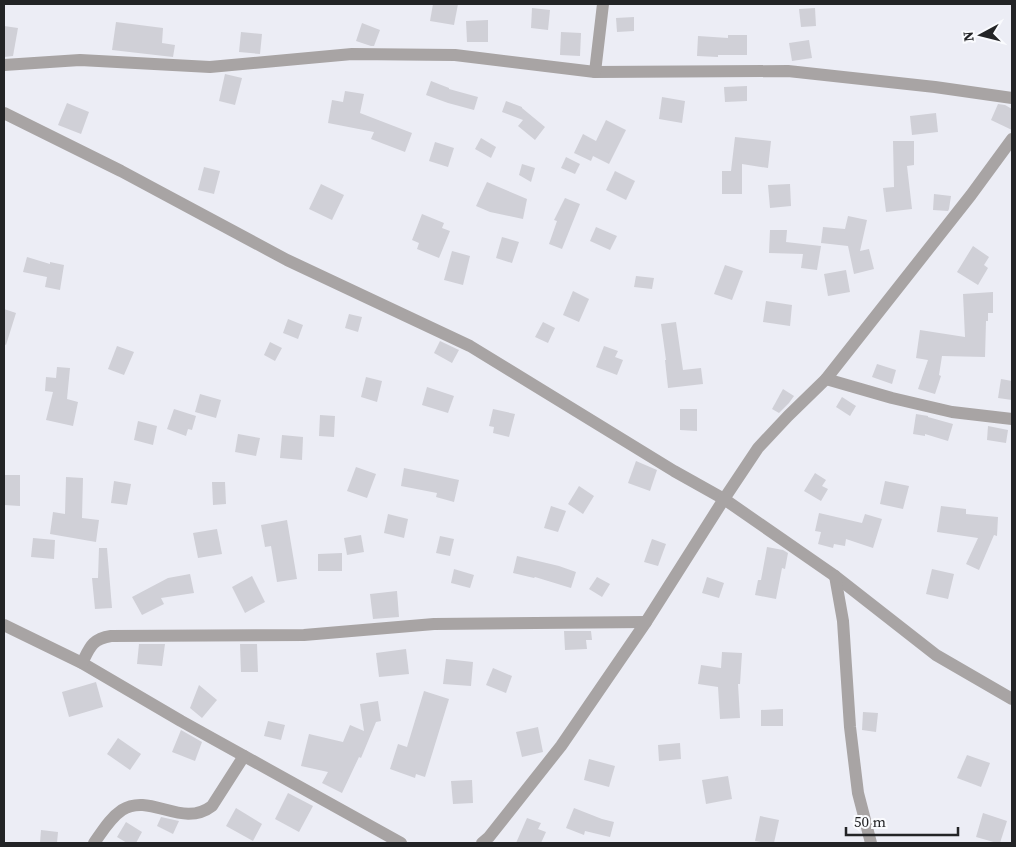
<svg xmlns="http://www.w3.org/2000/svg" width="1016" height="847" font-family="'Source Serif 4',serif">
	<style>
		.building { fill: #d0d0d7 }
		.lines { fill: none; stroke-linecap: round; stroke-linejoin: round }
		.street { stroke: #a8a4a4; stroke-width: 12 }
	</style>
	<rect width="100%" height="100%" fill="#ecedf5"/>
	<!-- building -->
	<g class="building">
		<polygon points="433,4 458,4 454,25 430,21"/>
		<polygon points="532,8 550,10 548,30 531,28"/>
		<polygon points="815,8 816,26 801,27 799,9"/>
		<polygon points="634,17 634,31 617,32 616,18"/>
		<polygon points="488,20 488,42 467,42 466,21"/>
		<polygon points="116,22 163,28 162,43 175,45 173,57 112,50"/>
		<polygon points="362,23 380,30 374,46 371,46 356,41"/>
		<polygon points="4,26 18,28 13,56 4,57"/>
		<polygon points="241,32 262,34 260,54 239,52"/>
		<polygon points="561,32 581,33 580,56 560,55"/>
		<polygon points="728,35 747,35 747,55 718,55 718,57 697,56 698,36 728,38"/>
		<polygon points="809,40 812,58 792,61 789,43"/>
		<polygon points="225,74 242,78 235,105 219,101"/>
		<polygon points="431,81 449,88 449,89 478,97 474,110 448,103 426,95"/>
		<polygon points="747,86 747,101 725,102 724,87"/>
		<polygon points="345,91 364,94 360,113 412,133 405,152 371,139 374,132 328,123 332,100 343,102"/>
		<polygon points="662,97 685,101 682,123 659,119"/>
		<polygon points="506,101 522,107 522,108 545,127 535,140 518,126 523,120 502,112"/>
		<polygon points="67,103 89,112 81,134 58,125"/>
		<polygon points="998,104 1005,105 1012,109 1012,130 991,120"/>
		<polygon points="936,113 938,132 912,135 910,116"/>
		<polygon points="606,120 626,130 609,164 593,156 591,161 574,153 583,134 596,141"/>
		<polygon points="735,137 771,141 768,168 742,164 742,194 722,194 722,171 731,171"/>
		<polygon points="481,138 496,147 491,158 475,149"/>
		<polygon points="893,141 914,141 914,165 907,166 912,209 886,212 883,188 894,187"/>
		<polygon points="435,142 454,148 448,167 429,161"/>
		<polygon points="566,157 580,164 575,174 561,168"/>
		<polygon points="522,164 535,168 531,182 519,175"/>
		<polygon points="204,167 220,171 214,194 198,190"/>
		<polygon points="615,171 635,181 626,200 606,190"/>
		<polygon points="487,182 527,199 523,219 490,212 476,206"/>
		<polygon points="321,184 344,195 332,220 309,209"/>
		<polygon points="790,184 791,206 770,208 768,185"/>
		<polygon points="934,194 951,196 949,209 948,211 933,210"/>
		<polygon points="565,198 580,204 562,249 549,244 557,221 554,220"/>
		<polygon points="422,214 444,223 442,228 450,231 439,258 417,249 419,243 412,240"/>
		<polygon points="848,216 867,220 860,251 869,249 874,269 854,274 848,246 821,243 823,227 845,229"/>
		<polygon points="596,227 617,236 610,250 590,241"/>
		<polygon points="770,230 787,230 786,242 821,246 817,270 801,268 803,254 769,253"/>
		<polygon points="502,237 519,242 512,263 496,258"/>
		<polygon points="973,246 989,257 984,265 988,268 978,285 957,272"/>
		<polygon points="452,251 470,256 463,285 444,280"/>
		<polygon points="27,257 50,264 50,262 64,265 60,290 45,287 47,277 23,272"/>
		<polygon points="725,265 743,271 732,300 714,294"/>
		<polygon points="846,270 850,292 828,296 824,274"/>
		<polygon points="636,276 654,278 652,289 634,287"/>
		<polygon points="573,291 589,299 579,322 563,315"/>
		<polygon points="993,292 993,313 988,313 988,321 986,321 985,357 942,356 939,375 941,376 935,394 918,389 928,360 916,358 920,330 965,337 963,294"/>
		<polygon points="766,301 792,305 790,326 763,322"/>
		<polygon points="4,309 16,313 6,345 4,344"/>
		<polygon points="349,314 362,317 358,332 345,328"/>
		<polygon points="288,319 303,325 298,339 283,333"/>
		<polygon points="543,322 555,328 548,343 535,337"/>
		<polygon points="676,322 683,370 701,368 703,384 668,388 665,360 666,360 661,324"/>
		<polygon points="440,341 459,350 452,363 434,353"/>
		<polygon points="270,342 282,348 275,361 264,355"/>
		<polygon points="117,346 134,352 124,375 108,369"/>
		<polygon points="604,346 618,351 615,357 623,360 617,375 596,367"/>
		<polygon points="877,364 896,370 892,384 872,377"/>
		<polygon points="57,367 70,368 67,399 78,402 73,426 46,420 53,392 45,391 46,377 56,378"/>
		<polygon points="366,377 382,381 377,402 361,397"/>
		<polygon points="1001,379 1012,381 1012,400 998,398"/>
		<polygon points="427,387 454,396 448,413 422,405"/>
		<polygon points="783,389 794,396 789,403 779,413 772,409"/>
		<polygon points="200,394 221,400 216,418 195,412"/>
		<polygon points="842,397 856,406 850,416 836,407"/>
		<polygon points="174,409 196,416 192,430 188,429 186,436 167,429"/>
		<polygon points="493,409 515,414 509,437 493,433 494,427 489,426"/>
		<polygon points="680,409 697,409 697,431 680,430"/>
		<polygon points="916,414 928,416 928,417 953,424 948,441 925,434 925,436 913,434"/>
		<polygon points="320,415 335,416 334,437 319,436"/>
		<polygon points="138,421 157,426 153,445 134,440"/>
		<polygon points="988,426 1008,430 1006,443 987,440"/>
		<polygon points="238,434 260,438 256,456 235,452"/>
		<polygon points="282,435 303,437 302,460 280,458"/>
		<polygon points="636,461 657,470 650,491 628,483"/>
		<polygon points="356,467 376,474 367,498 347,491"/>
		<polygon points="404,468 459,480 454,502 436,497 437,493 401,486"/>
		<polygon points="815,473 826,480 822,486 828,489 821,501 804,491"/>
		<polygon points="4,475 20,475 20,506 4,505"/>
		<polygon points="66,477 83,478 82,518 99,520 96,542 50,534 53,512 65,514"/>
		<polygon points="114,481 131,484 127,505 111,503"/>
		<polygon points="885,481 909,486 903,509 880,504"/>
		<polygon points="212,482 225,482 226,504 213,505"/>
		<polygon points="579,486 594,496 583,514 568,504"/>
		<polygon points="551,506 566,511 558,532 544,528"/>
		<polygon points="941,506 966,509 966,514 998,517 997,536 994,535 979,570 966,564 978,538 937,532"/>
		<polygon points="819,513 862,523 865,514 882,519 873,548 846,539 845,546 834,544 833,548 818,544 821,532 815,531"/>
		<polygon points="388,514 408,519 404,538 384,533"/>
		<polygon points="287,520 297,579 277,582 271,546 265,547 261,525"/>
		<polygon points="217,529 222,554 198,558 193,533"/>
		<polygon points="361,535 364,552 347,555 344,538"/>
		<polygon points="440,536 454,539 450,556 436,553"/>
		<polygon points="33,538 55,540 54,559 31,557"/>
		<polygon points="652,539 666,544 658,566 644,562"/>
		<polygon points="767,547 783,550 788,553 785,569 782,568 776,599 755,595 758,580 761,580"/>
		<polygon points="99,548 107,548 112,608 95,609 92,578 98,578"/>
		<polygon points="342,553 342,571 318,571 318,554"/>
		<polygon points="517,556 559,566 576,572 571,588 535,577 534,578 513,573"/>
		<polygon points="454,569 474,575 470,588 451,583"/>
		<polygon points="932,569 954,574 948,599 926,594"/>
		<polygon points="190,574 194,593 161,598 164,604 142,615 132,597 168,578"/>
		<polygon points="252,576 265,602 245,613 232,587"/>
		<polygon points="597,577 610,584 602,597 589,589"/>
		<polygon points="707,577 724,583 719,598 702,593"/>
		<polygon points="397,591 399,617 373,619 370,594"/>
		<polygon points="564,631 591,631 592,640 586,640 587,649 565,650"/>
		<polygon points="139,644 165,644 162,666 137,664"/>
		<polygon points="240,644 257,644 258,672 241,672"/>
		<polygon points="406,649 409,674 379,677 376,653"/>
		<polygon points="722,652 742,653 740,684 738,684 740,718 720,719 718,687 698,684 701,665 721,668"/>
		<polygon points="446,659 473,662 471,686 443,684"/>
		<polygon points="493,668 512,676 506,693 486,685"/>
		<polygon points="96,682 103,707 69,717 62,692"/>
		<polygon points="199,685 217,700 202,718 190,708"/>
		<polygon points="424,691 449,699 425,777 416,774 415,778 390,769 398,744 407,747"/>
		<polygon points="378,701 381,721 376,722 361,758 359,757 342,793 322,783 328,772 301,766 309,734 343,742 350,725 364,731 360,704"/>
		<polygon points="783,709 783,726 761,726 761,710"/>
		<polygon points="863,712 878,713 876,732 862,730"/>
		<polygon points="268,721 285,725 281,740 264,736"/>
		<polygon points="538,727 543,752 522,757 516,732"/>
		<polygon points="181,730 202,742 195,761 172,752"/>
		<polygon points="118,738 141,754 130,770 107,754"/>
		<polygon points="680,743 681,759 659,761 658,745"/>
		<polygon points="967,755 990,763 981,787 957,778"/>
		<polygon points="589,759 615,766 609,787 584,780"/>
		<polygon points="728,776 732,799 706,804 702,780"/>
		<polygon points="472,780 473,803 453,804 451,781"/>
		<polygon points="288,793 313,806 299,832 275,819"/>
		<polygon points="236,808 262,824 253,841 226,826"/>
		<polygon points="574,808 602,819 614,822 610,837 585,831 584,835 566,828"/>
		<polygon points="983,813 1007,821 1000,843 997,843 976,837"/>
		<polygon points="760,816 779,820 774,843 767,843 755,841"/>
		<polygon points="161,817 179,821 173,834 157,826"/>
		<polygon points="527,818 541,823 538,829 546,832 541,843 516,843"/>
		<polygon points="126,822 142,832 136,843 127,843 117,837"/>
		<polygon points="41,830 58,832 57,843 40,843"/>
	</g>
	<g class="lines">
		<!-- street -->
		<g class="street">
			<polyline points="4,65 80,60 210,67 352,54 455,55 595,72 788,71 935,87 1012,98"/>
			<polyline points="595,72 603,4"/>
			<polyline points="4,113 121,171 287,260 470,346 674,471 724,499 835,576 936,655 1012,699"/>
			<polyline points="826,379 892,398 952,412 1012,419"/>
			<polyline points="835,576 843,621 850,727 858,793 871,843"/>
			<polyline points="4,625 82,663 181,721 401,843"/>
			<path d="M82,663C90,647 92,639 111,636L304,635L434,624L646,622"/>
			<path d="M94,843C102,832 110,818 122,810C150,792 182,829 212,806L244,756"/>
			<polyline points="482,843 489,837 561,746 646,622 724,499 758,448 788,416 826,379 971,195 1012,139"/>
		</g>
	</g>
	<!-- border -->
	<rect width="1016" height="847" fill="none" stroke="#232426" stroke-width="10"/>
	<!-- north arrow -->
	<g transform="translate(981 35) rotate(263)" stroke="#fafbfe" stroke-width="4" paint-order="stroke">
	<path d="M0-4L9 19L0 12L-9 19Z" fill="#232426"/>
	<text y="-8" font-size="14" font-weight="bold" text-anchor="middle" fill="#232426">N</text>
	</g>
	<!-- scale -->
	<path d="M846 827v8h112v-8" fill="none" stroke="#232426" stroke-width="2.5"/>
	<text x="854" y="827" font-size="15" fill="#232426" stroke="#fafbfe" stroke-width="4" paint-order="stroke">50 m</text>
</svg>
